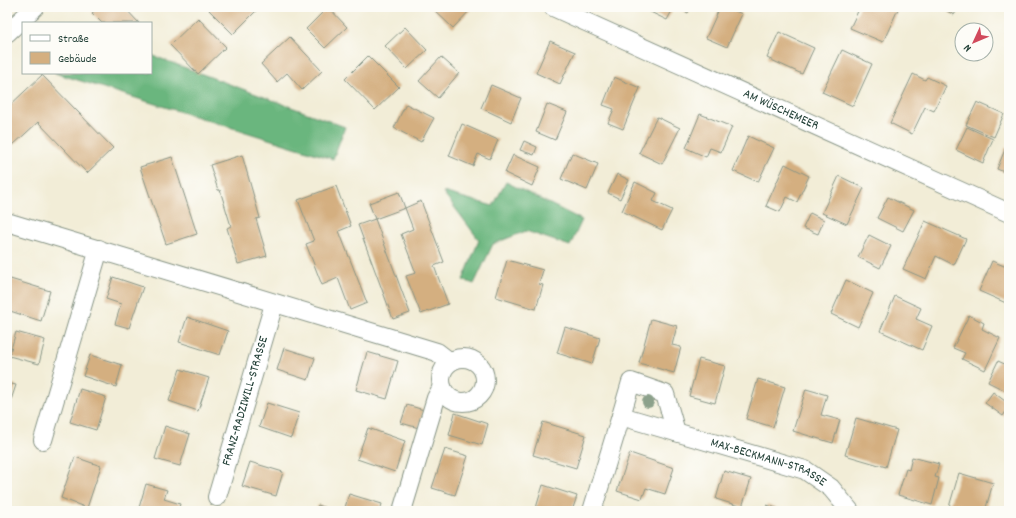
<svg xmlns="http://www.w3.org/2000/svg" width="1016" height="518" font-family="Dekko,sans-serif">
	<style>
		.forest { fill: #6ab67e; stroke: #447a59 }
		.building { fill: #d4af80 }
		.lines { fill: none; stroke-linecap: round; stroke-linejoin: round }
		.minor-casing { stroke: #889586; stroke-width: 20 }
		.minor { stroke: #fff; stroke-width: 18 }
		.tree { fill: #8ca18b }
		.labels { text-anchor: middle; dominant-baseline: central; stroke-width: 3; stroke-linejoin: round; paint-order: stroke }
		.street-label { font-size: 13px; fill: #1f3d34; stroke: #fdfcf7 }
	</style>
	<rect width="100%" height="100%" fill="#fdfcf7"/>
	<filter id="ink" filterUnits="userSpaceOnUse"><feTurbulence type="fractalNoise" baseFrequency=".025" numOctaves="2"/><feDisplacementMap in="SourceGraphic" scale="8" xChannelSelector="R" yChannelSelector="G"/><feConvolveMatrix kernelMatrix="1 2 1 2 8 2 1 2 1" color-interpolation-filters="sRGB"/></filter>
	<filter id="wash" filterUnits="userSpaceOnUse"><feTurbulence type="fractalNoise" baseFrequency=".012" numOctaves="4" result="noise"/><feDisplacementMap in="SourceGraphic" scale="16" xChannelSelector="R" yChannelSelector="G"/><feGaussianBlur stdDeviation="0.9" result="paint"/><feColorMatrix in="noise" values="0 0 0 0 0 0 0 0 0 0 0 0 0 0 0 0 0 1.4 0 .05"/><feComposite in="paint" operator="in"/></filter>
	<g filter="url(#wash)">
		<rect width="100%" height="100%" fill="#f2edd7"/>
		<!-- forest -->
		<g class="forest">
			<polygon points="151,55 345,127 333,159 55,73 151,73"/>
			<polygon points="506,182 582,220 570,246 526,231 493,244 474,284 463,280 479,240 443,192 493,206"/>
		</g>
		<g id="blocks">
			<!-- building -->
			<g class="building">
				<polygon points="99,7 124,7 139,23 102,23 92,13"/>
				<polygon points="212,7 260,7 233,34 209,10"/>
				<polygon points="328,7 347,27 325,48 306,29"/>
				<polygon points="431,7 473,7 453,28"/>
				<polygon points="640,7 674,7 667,20"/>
				<polygon points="675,7 691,7 688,13"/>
				<polygon points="720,7 732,7 731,9 742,14 727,47 706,38"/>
				<polygon points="860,7 899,7 883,42 850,28"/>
				<polygon points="940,7 959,7 954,15"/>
				<polygon points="198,18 226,47 198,74 170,45"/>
				<polygon points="405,27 427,50 407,69 385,46"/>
				<polygon points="779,32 814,48 802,74 767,58"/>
				<polygon points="290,37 322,71 302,90 287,73 277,82 261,64"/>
				<polygon points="550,41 575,52 560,84 536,73"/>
				<polygon points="842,50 872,64 853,106 822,92"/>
				<polygon points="368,56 399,87 375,110 345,79"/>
				<polygon points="441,57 459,73 438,98 419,81"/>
				<polygon points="913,74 925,80 927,77 946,86 934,111 925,107 912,134 890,123"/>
				<polygon points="42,75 113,148 87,173 38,122 13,145 7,139 7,108"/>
				<polygon points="614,77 640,88 623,129 608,123 614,109 603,105"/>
				<polygon points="491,85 521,98 511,122 481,108"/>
				<polygon points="977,102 1004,114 994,137 966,125"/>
				<polygon points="406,104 434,118 421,142 394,128"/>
				<polygon points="547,104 567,112 555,140 536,132"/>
				<polygon points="700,114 732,127 721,152 710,148 706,157 686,148"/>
				<polygon points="657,117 680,128 662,164 639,153"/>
				<polygon points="462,124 498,140 490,159 478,154 473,166 449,156"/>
				<polygon points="967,127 993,139 983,163 956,150"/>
				<polygon points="748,136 774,148 758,182 733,171"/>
				<polygon points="524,141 537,147 534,155 520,150"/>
				<polygon points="1006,147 1009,148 1009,174 997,169"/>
				<polygon points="572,153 598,164 587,190 561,179"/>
				<polygon points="242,155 260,218 256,219 267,256 238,264 227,228 231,226 220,190 218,190 210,165"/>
				<polygon points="513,155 540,167 532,186 505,173"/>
				<polygon points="172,157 197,234 166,244 140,167"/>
				<polygon points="785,164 809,176 797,202 787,197 780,212 766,206"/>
				<polygon points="617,174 629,180 620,199 608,193"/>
				<polygon points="839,176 864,188 847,224 822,213"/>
				<polygon points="635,182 657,193 653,201 672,210 662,230 622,211"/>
				<polygon points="336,186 351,226 339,231 367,303 350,310 338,278 322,285 306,244 314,241 298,200"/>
				<polygon points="399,192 405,208 375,219 369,203"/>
				<polygon points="888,197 914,210 903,231 877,218"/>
				<polygon points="421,201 444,262 434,266 448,304 421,314 406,276 416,273 401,234 413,229 405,208"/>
				<polygon points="810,213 824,220 818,234 803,228"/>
				<polygon points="375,219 410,313 393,319 358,225"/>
				<polygon points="925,221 966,239 954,265 936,256 926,279 903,269"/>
				<polygon points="869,235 891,246 880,268 858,257"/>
				<polygon points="507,260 543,270 539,284 543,285 536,309 496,297"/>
				<polygon points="992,261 1009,268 1009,297 1006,303 979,291"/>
				<polygon points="113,277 143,287 129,328 115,324 121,304 106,299"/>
				<polygon points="7,278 50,291 41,321 7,310"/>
				<polygon points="846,280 873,293 858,327 831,314"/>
				<polygon points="895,296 921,308 916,319 932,326 922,350 880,331"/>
				<polygon points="969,315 984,323 982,329 1000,338 985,370 962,359 965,353 953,348"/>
				<polygon points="187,317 228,331 220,355 179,342"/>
				<polygon points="651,319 677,326 672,345 681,347 674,373 639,363"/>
				<polygon points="565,327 600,338 592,364 557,353"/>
				<polygon points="16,332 45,340 39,364 9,356"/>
				<polygon points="284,348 315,358 308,380 277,370"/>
				<polygon points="367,352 398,361 387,399 356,390"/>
				<polygon points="90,355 122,365 116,387 83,376"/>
				<polygon points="699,359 725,366 715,403 689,396"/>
				<polygon points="998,361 1009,366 1008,392 988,382"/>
				<polygon points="180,369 209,378 198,411 169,401"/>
				<polygon points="758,379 785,387 773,427 746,419"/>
				<polygon points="7,383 16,385 7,412"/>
				<polygon points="80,389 106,397 96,430 70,422"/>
				<polygon points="806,389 827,395 821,415 840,420 833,443 793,431"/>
				<polygon points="993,392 1009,404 1009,407 1003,416 985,403"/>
				<polygon points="267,403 299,413 291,438 259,427"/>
				<polygon points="407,405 424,410 419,428 401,423"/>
				<polygon points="455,413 488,424 482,445 449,435"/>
				<polygon points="856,418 897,430 886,467 845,455"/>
				<polygon points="543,422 586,435 576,468 533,455"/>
				<polygon points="165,426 190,434 180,466 155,459"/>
				<polygon points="368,428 405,441 395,472 357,459"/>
				<polygon points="445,449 468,456 455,495 432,488"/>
				<polygon points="630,453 674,468 665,494 646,488 642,499 617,491"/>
				<polygon points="75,457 101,466 87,508 61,498"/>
				<polygon points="912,457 939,464 935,477 939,478 932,505 898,495 906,469 909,470"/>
				<polygon points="250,462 283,472 276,496 242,486"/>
				<polygon points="724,471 751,479 742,507 716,499"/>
				<polygon points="959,473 993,483 985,511 962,511 949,507"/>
				<polygon points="146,484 167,490 164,499 180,504 178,511 138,511"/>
				<polygon points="543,485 577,496 572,511 535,511"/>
				<polygon points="349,494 382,504 380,511 344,511"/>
				<polygon points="318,505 335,511 316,511"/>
				<polygon points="767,505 785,511 765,511"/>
			</g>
		</g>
	</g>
	<g filter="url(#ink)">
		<use href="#blocks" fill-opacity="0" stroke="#889586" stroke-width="1"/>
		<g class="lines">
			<!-- minor casing -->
			<g class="minor-casing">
				<g id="minor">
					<path id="s1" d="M553,7L1009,213"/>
					<polyline points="7,33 35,7"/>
					<polyline points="7,222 437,352 450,362"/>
					<circle cx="463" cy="380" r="22"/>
					<polyline points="621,416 631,382 665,394 676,432"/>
					<polyline points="43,440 99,249"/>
					<path id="s2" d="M217,497L274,304"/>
					<polyline points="402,511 436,398 442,387"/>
					<path id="s3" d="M592,511L621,416L805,470L831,488L850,511"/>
				</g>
			</g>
			<!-- minor -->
			<use href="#minor" class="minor"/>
		</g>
		<!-- trees -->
		<circle class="tree" cx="648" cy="402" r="6"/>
	</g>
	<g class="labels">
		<!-- street labels -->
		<g class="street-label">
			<text stroke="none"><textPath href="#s1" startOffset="250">AM WÜSCHEMEER</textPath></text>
			<text stroke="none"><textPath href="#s2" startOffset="100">FRANZ-RADZIWILL-STRASSE</textPath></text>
			<text stroke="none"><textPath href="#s3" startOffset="254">MAX-BECKMANN-STRASSE</textPath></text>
		</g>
	</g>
	<!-- margin -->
	<rect width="1016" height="518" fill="none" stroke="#fdfcf7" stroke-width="24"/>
	<!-- legend -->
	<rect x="22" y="22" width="130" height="52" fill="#fdfcf7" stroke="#a4b0a9"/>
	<rect x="30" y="35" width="20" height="6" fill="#ffffff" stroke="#a4b0a9"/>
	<text x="58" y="42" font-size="12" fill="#1f3d34">Straße</text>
	<rect x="30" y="52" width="20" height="12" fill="#d4af80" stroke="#a4b0a9"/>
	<text x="58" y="62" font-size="12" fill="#1f3d34">Gebäude</text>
	<!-- north arrow -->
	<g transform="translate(974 42) rotate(226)"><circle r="19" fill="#fdfcf7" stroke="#a4b0a9"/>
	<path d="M0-3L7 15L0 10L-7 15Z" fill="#d1495b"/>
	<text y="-6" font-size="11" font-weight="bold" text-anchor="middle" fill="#1f3d34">N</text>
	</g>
</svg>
